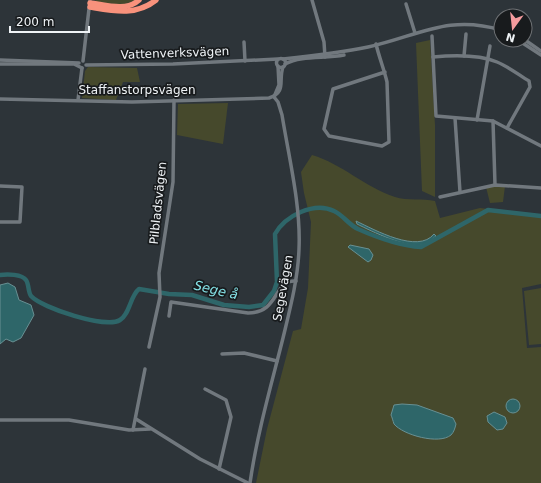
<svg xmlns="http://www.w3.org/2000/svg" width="541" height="483" font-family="'DejaVu Sans',sans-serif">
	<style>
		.green { fill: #46492c }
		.water { fill: #2e6669; stroke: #689093 }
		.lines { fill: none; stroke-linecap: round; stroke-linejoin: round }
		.river { stroke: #2e6669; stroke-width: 4.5 }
		.minor { stroke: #71787e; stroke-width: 3.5 }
		.highway { stroke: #f8927c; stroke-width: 5.5 }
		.labels { text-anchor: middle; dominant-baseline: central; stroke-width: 3.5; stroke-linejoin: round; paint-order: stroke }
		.street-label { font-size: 12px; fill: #eff3f6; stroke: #181b1d }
		.water-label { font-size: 13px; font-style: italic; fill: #85e2e7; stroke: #181b1d }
	</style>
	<rect width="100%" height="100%" fill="#2d3439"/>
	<!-- green -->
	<g class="green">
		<polygon points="95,0 136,0 122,5 97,2"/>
		<polygon points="430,40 435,125 435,197 422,191 416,43"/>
		<polygon points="88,67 137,68 140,82 123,82 116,100 82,98 85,71"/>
		<polygon points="228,103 223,144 177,135 178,104"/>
		<path d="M312,155C342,164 365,187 395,197C407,201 423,198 435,201L440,218L480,208L541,216V284L522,288L527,348L541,347V483H256L267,429L293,331L301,329L308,288L311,222L304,193L301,172Z"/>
		<polygon points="505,186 503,202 490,203 486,187"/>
		<polygon points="541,288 541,344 529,345 524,291"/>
	</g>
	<!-- water -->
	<g class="water">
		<path d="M356,221C375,230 418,254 434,234L436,236C432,239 427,244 423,245C408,249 371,231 357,224Z"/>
		<polygon points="350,245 369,249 373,255 371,260 368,262 348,247"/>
		<polygon points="8,283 15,287 19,300 31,305 34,315 21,338 13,342 6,339 0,344 0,285"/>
		<circle cx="513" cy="406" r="7"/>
		<path d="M402,404L417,405L453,418L456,424C455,428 454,432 451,435C439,445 403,435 394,424C393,421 392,417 391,415L394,405Z"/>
		<polygon points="494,412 505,417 507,423 503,429 497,430 488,422 487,416"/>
	</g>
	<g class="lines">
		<!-- river -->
		<path class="river" d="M0,275C7,274 22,274 26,280C29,284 28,292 31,296C42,308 106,329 120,320C130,314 130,296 139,289L169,294L192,295L224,305L249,307L263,305L274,291L277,282L275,234C285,216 314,201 334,211C343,215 349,225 358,229C376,237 401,246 421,247L488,210L541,216"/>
		<!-- minor -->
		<g class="minor">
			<polyline points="312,0 324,42 325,57"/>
			<polyline points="406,4 415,33"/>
			<polyline points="432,36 436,116 493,121 541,146"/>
			<polyline points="518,40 541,55"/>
			<polyline points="525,40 541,51"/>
			<polyline points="244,42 245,61"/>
			<path d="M376,44C379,57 384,69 387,82L389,142L382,146L329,136L324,129L333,89L385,72"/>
			<polyline points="464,56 466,34"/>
			<path d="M433,57C454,55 478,54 497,62C509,67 519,75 529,81L530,87L507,128"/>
			<circle cx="281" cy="63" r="4.5"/>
			<path d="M283,59C312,56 340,53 368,47C418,36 448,14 501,30"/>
			<polyline points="0,60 79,63"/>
			<polyline points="83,61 90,0"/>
			<polyline points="0,64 74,64 82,68"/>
			<path d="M285,64C302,55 325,59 344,55"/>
			<polyline points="86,65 173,64 278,59"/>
			<polyline points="274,97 279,85 278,66"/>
			<path d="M0,99L132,102L269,98C287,92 278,81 283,67"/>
			<polyline points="78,100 82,68"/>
			<polyline points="455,118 460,192"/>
			<polyline points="477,120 490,46"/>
			<polyline points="493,121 495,185"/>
			<polyline points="0,186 22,187 20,222 0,222"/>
			<polyline points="440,197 495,185 541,188"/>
			<path d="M169,316L171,302L248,313C280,313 273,279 296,281"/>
			<polyline points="149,347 160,297 159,273 173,182 174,100"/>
			<polyline points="222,354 244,353 277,361"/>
			<polyline points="205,389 226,400 231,417 219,469"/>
			<polyline points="136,419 200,459 248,483"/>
			<polyline points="0,420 69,420 129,430 150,429"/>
			<polyline points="133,430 145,369"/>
			<path d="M250,483C257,434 271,386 283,338C290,309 298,279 299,249C301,206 289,158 282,115L278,102L274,97"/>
		</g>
		<!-- highway -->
		<g class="highway">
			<path d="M90,3C106,5 126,12 139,0"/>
			<path d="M90,7C114,11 136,16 156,0"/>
		</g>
	</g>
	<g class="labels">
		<!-- street labels -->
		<g class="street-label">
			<text transform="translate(175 53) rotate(-2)">Vattenverksvägen</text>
			<text x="137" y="90">Staffanstorpsvägen</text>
			<text transform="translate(158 203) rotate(-84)">Pilbladsvägen</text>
			<text transform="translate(283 288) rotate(-80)">Segevägen</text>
		</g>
		<!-- water labels -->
		<g class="water-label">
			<text transform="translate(216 290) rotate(13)">Sege å</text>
		</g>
	</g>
	<!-- north arrow -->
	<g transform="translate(513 28) rotate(195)"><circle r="19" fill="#181b1d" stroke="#6e7174"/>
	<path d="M0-3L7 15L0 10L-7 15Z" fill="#f59b9e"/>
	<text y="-6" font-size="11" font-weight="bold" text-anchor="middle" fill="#eff3f6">N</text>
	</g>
	<!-- scale -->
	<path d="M10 26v6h79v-6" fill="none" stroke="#eff3f6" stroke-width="2"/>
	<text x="16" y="26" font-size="12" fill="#eff3f6" stroke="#181b1d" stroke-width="3" paint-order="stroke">200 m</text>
</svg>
